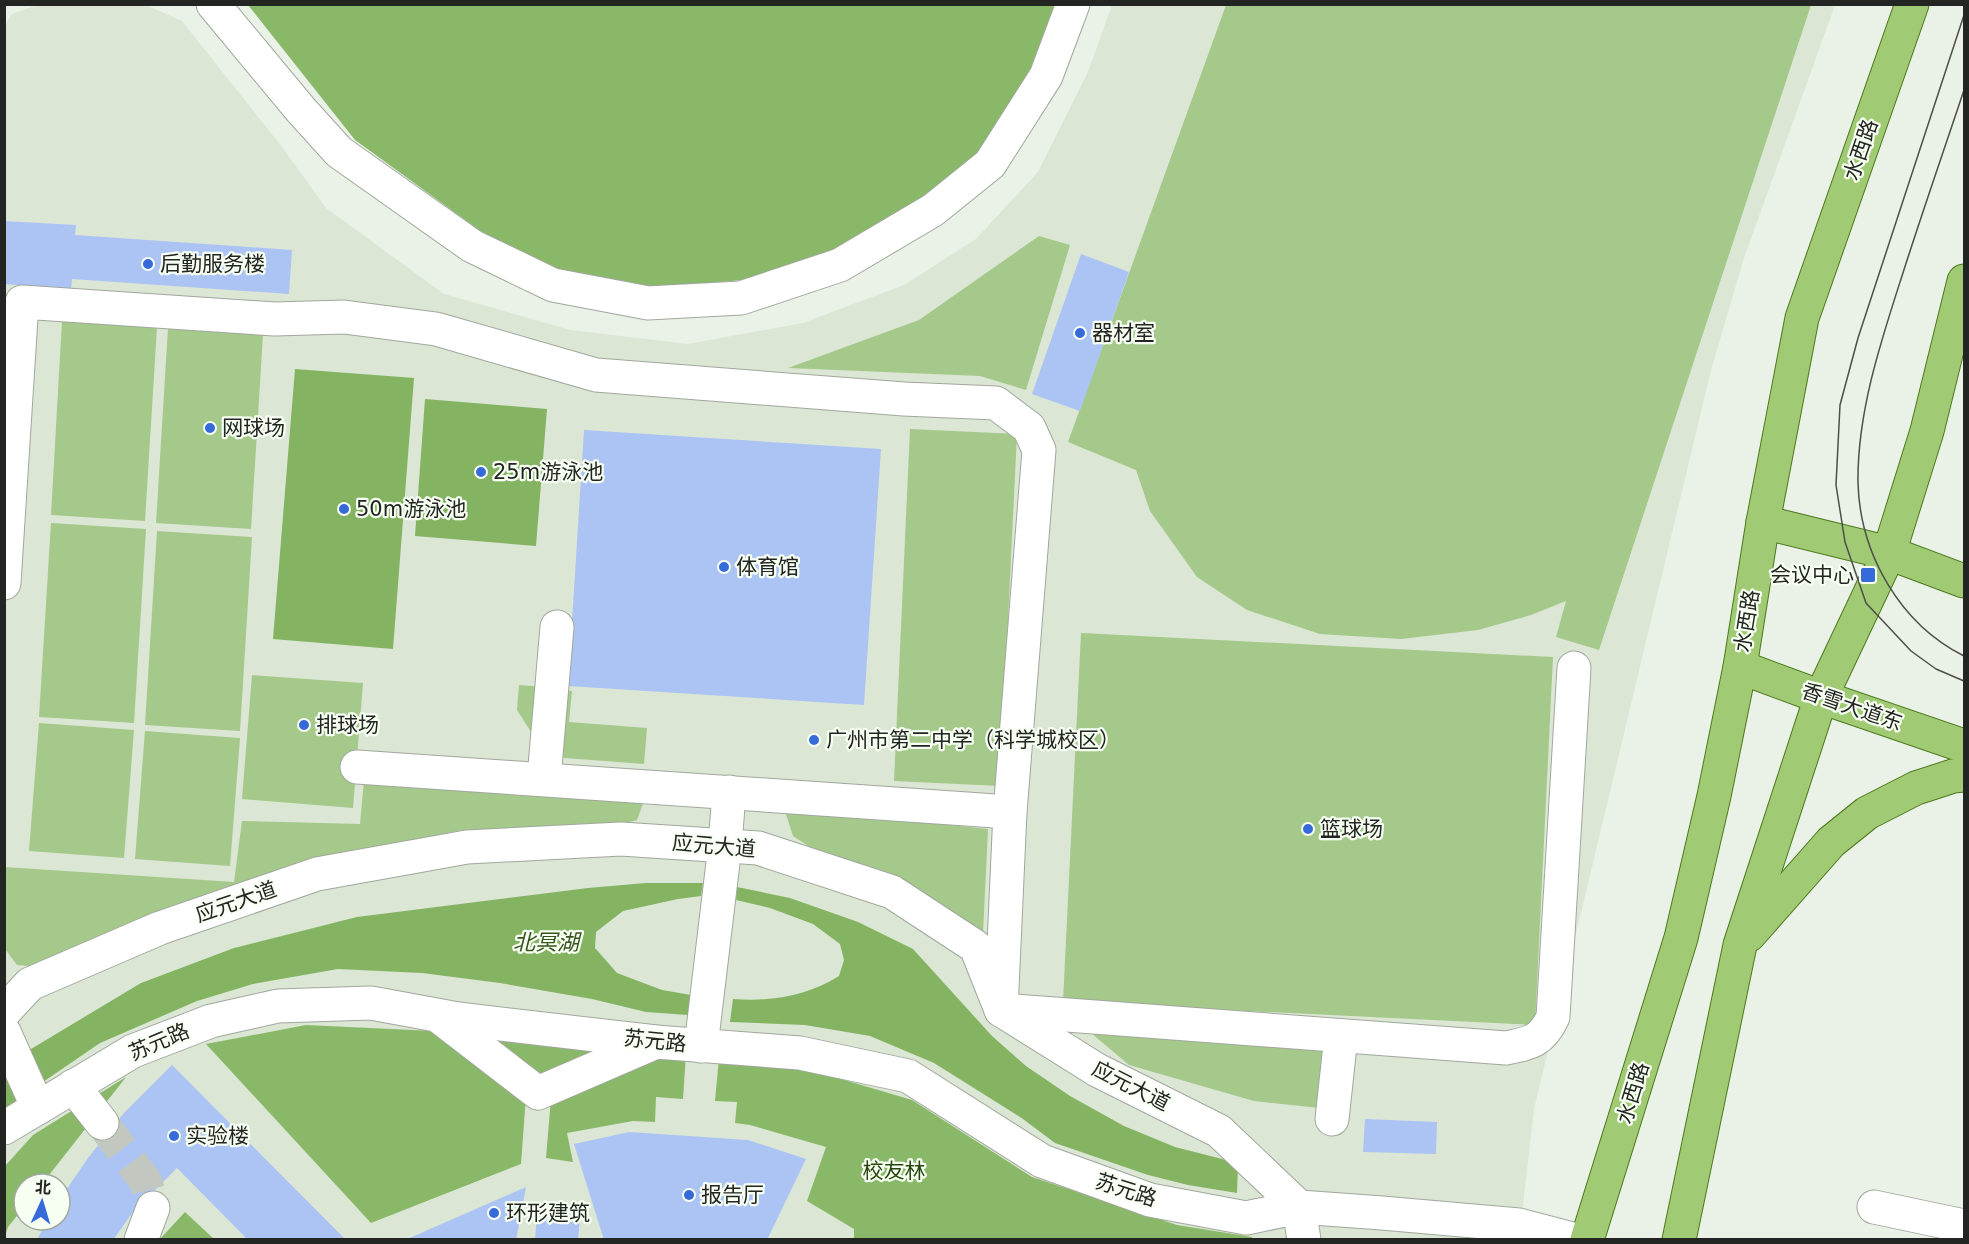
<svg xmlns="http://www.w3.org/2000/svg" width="1969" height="1244" font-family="'DejaVu Sans','Noto Sans SC',sans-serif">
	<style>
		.built { fill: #dbe6d4; fill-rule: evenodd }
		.green { fill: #a4c98b }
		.forest { fill: #89b968 }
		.water { fill: #84b362 }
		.building { fill: #acc4f4 }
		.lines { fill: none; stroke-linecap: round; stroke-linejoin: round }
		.minor-tunnel { stroke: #c2c8bf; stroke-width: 33; stroke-dasharray: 33 16; stroke-linecap: butt }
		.minor-casing { stroke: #a1a79d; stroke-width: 35 }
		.major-casing { stroke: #4c7a1c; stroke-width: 35 }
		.minor { stroke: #fff; stroke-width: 33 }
		.major { stroke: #a1ca75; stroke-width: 33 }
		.tram { stroke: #4c4f4a; stroke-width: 1.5 }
		.poi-dot { fill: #376ad9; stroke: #f7fff3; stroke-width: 2 }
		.labels { text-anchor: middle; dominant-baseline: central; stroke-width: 4.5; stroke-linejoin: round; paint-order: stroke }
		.street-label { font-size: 21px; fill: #222521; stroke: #f7fff3 }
		.poi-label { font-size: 21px; fill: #222521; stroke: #f7fff3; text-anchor: start }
		.park-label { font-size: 21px; fill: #28470d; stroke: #f7fff3 }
		.water-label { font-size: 22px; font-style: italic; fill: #35541c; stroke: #f7fff3 }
	</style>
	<rect width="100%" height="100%" fill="#eaf1e6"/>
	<!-- built -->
	<path class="built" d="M40,4L146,5L182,21L282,147L326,208L444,294L570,330L688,344L803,323L904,285L976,239L1038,172L1088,72L1112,5H1835L1744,258L1711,370L1534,1109L1519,1239H5L4,26L12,14ZM24,1184H60V1220H24Z"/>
	<!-- green -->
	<g class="green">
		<polygon points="1226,5 1811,5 1599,650 1556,637 1566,601 1531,615 1478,630 1401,639 1320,634 1247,610 1197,577 1150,511 1136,470 1068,442"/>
		<polygon points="1039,236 1070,245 1026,390 980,376 788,368 919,320"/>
		<polygon points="62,321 157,327 145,521 51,515"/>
		<polygon points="168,329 263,334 251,529 156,523"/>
		<polygon points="910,429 1017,434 1000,786 894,781"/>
		<polygon points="51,523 146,529 134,723 39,717"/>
		<polygon points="157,531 252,537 240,731 145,725"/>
		<polygon points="1081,633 1553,657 1535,1025 1063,1002"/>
		<polygon points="252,675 363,683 353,808 242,799"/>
		<polygon points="519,685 545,687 540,746 517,710"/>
		<polygon points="558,690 572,691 569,722 647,728 644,764 552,757"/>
		<polygon points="39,723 134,730 124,858 29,851"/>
		<polygon points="145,731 240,738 230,866 135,859"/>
		<polygon points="364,781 645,798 637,820 616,826 461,830 288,871 39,967 17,965 5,949 4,867 234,882 242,821 360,824"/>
		<polygon points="784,808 988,829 983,934 819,853 793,836"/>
		<polygon points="1084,1027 1325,1048 1320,1108 1254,1101 1129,1065"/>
	</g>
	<!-- forest -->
	<g class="forest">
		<polygon points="248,5 1061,5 1036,74 977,160 922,204 830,253 741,280 645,290 557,273 479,230 355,140"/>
		<polygon points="306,1025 434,1031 526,1096 521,1164 371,1223 206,1044"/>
		<polygon points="466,1026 633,1045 539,1081"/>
		<polygon points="659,1052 686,1054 683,1099 656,1097 655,1122 633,1121 567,1133 573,1162 546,1158 551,1098"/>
		<polygon points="719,1058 797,1066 912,1100 1032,1177 1177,1225 1252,1237 1252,1239 854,1239 854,1229 807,1201 826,1147 750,1125 735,1123 737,1102 715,1101"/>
		<polygon points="126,1077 42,1184 24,1184 24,1207 8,1227 5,1236 5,1166 33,1135"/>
		<polygon points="185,1212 214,1239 160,1239"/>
	</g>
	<!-- water -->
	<g class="water">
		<polygon points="295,369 414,378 393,649 273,639"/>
		<polygon points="425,399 547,409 536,546 415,536"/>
		<polygon points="646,883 703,883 701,896 678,899 623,911 596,932 595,948 617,973 662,990 691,995 688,1015 646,1012 592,999 500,983 422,973 338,969 253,984 197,1001 100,1043 5,1108 5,1068 16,1058 141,983 234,948 357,917 588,888"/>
		<path d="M737,887L790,898L858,922L913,949L992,1036L1026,1066L1070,1096L1124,1126L1175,1147L1238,1163L1237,1193L1188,1185L1148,1175L1055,1143L1023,1119L934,1063L870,1036L805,1025L730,1022L733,999C770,1002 807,996 839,976L844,960L840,944L813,924L770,908L736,900Z"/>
	</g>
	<!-- building -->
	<g class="building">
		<polygon points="4,221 76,225 75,235 292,250 289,294 72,279 71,289 4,284"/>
		<polygon points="1081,254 1129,272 1080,411 1032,394"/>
		<polygon points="584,430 881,449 864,705 568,686"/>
		<polygon points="172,1065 346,1240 248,1240 177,1168 133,1212 113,1240 37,1240 47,1220 60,1220 60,1199 88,1158 123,1114"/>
		<polygon points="1365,1119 1437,1122 1436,1154 1363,1152"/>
		<polygon points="629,1132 748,1140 806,1159 767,1240 604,1240 574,1144"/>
		<polygon points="526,1187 516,1240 405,1240"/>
		<polygon points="537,1214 580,1218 578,1240 535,1240"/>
	</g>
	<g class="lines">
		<!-- minor-tunnel -->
		<polyline class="minor-tunnel" points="102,1123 146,1182 153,1208"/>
		<!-- minor casing -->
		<g class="minor-casing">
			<g id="minor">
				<polyline points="213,4 301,110 339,152 472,246 553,285 648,303 741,298 840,265 933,210 990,164 1046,76 1073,4"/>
				<path d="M4,583L22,302L275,319L344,317L436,329L596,375L904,399L996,403L1029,428L1039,450L1010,812L1001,1010L1506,1048C1531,1043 1542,1041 1553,1017L1574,668"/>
				<polyline points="357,767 1010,812"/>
				<polyline points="544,778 557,627"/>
				<polyline points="4,1012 30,984 160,928 317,874 467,847 621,839 758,848 892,892 976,947 1001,1010 1097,1070 1219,1131 1299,1207 1304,1240"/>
				<polyline points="438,1016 538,1093 656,1042"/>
				<polyline points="4,1032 38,1108"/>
				<polyline points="701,1046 725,846 729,792"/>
				<polyline points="73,1086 102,1123"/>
				<polyline points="1332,1119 1341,1036"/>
				<polyline points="4,1128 133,1051 211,1021 278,1006 371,1003 458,1019 656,1042 800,1053 908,1076 1042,1161 1150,1200 1246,1218 1299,1207 1382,1213 1519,1225 1576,1240"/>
				<polyline points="1874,1207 1964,1226"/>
				<polyline points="141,1240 153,1208"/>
			</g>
		</g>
		<!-- major casing -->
		<g class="major-casing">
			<g id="major">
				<polyline points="1763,522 1889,553 1964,581"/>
				<polyline points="1740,667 1821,697 1964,746"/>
				<polyline points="1749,935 1831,842 1867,813 1916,788 1953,776 1964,775"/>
				<polyline points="1587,1240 1681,938 1714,796 1740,667 1763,522 1802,318 1912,4"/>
				<polyline points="1679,1240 1740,945 1821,697 1889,553 1927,431 1964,281"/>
			</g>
		</g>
		<!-- minor -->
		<use href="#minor" class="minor"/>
		<!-- major -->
		<use href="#major" class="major"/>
		<!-- tram -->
		<g class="tram">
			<polyline points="1964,15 1858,338 1840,405 1836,485 1845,542 1866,603 1911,651 1936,669 1964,681"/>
			<path d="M1964,90C1943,153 1921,216 1901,279C1880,344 1857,414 1858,483C1860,554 1900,624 1964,656"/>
		</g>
	</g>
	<!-- markers -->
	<g class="poi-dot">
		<circle cx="148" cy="264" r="6"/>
		<circle cx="1080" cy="333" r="6"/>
		<circle cx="210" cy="428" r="6"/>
		<circle cx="481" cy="472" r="6"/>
		<circle cx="344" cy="509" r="6"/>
		<circle cx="724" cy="567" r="6"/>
		<rect x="1860" y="567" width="16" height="16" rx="3"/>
		<circle cx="304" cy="725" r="6"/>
		<circle cx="814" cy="740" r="6"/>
		<circle cx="1308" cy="829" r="6"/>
		<circle cx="174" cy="1136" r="6"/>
		<circle cx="689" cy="1195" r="6"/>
		<circle cx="494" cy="1213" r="6"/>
	</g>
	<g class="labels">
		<!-- street labels -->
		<g class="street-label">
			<text transform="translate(1861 150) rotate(-71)">水西路</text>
			<text transform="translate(1747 621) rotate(-81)">水西路</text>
			<text transform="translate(1852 707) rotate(19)">香雪大道东</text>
			<text transform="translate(714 846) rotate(5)">应元大道</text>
			<text transform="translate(236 902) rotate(-19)">应元大道</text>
			<text transform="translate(655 1041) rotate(6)">苏元路</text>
			<text transform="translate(159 1042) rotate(-23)">苏元路</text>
			<text transform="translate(1131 1086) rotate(27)">应元大道</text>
			<text transform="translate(1633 1093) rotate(-73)">水西路</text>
			<text transform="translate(1126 1190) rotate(18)">苏元路</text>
		</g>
		<!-- poi labels -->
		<g class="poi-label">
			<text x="160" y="264">后勤服务楼</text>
			<text x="1092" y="333">器材室</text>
			<text x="222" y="428">网球场</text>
			<text x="493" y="472">25m游泳池</text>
			<text x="356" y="509">50m游泳池</text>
			<text x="736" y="567">体育馆</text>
			<text x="1854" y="575" text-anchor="end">会议中心</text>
			<text x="316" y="725">排球场</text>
			<text x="826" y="740">广州市第二中学（科学城校区）</text>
			<text x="1320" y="829">篮球场</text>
			<text x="186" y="1136">实验楼</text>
			<text x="701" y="1195">报告厅</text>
			<text x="506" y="1213">环形建筑</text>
		</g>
		<!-- park labels -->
		<g class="park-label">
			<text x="894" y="1171">校友林</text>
		</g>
		<!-- water labels -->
		<g class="water-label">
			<text x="546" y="942">北冥湖</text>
		</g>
	</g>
	<!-- border -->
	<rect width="1969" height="1244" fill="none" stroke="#222521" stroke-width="12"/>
	<!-- north arrow -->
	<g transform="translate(42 1202) rotate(4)"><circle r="28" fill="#f7fff3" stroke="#a2a89f" stroke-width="1.5"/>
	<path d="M0-4.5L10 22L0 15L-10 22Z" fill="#376ad9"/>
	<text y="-9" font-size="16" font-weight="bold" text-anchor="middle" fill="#222521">北</text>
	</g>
</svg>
